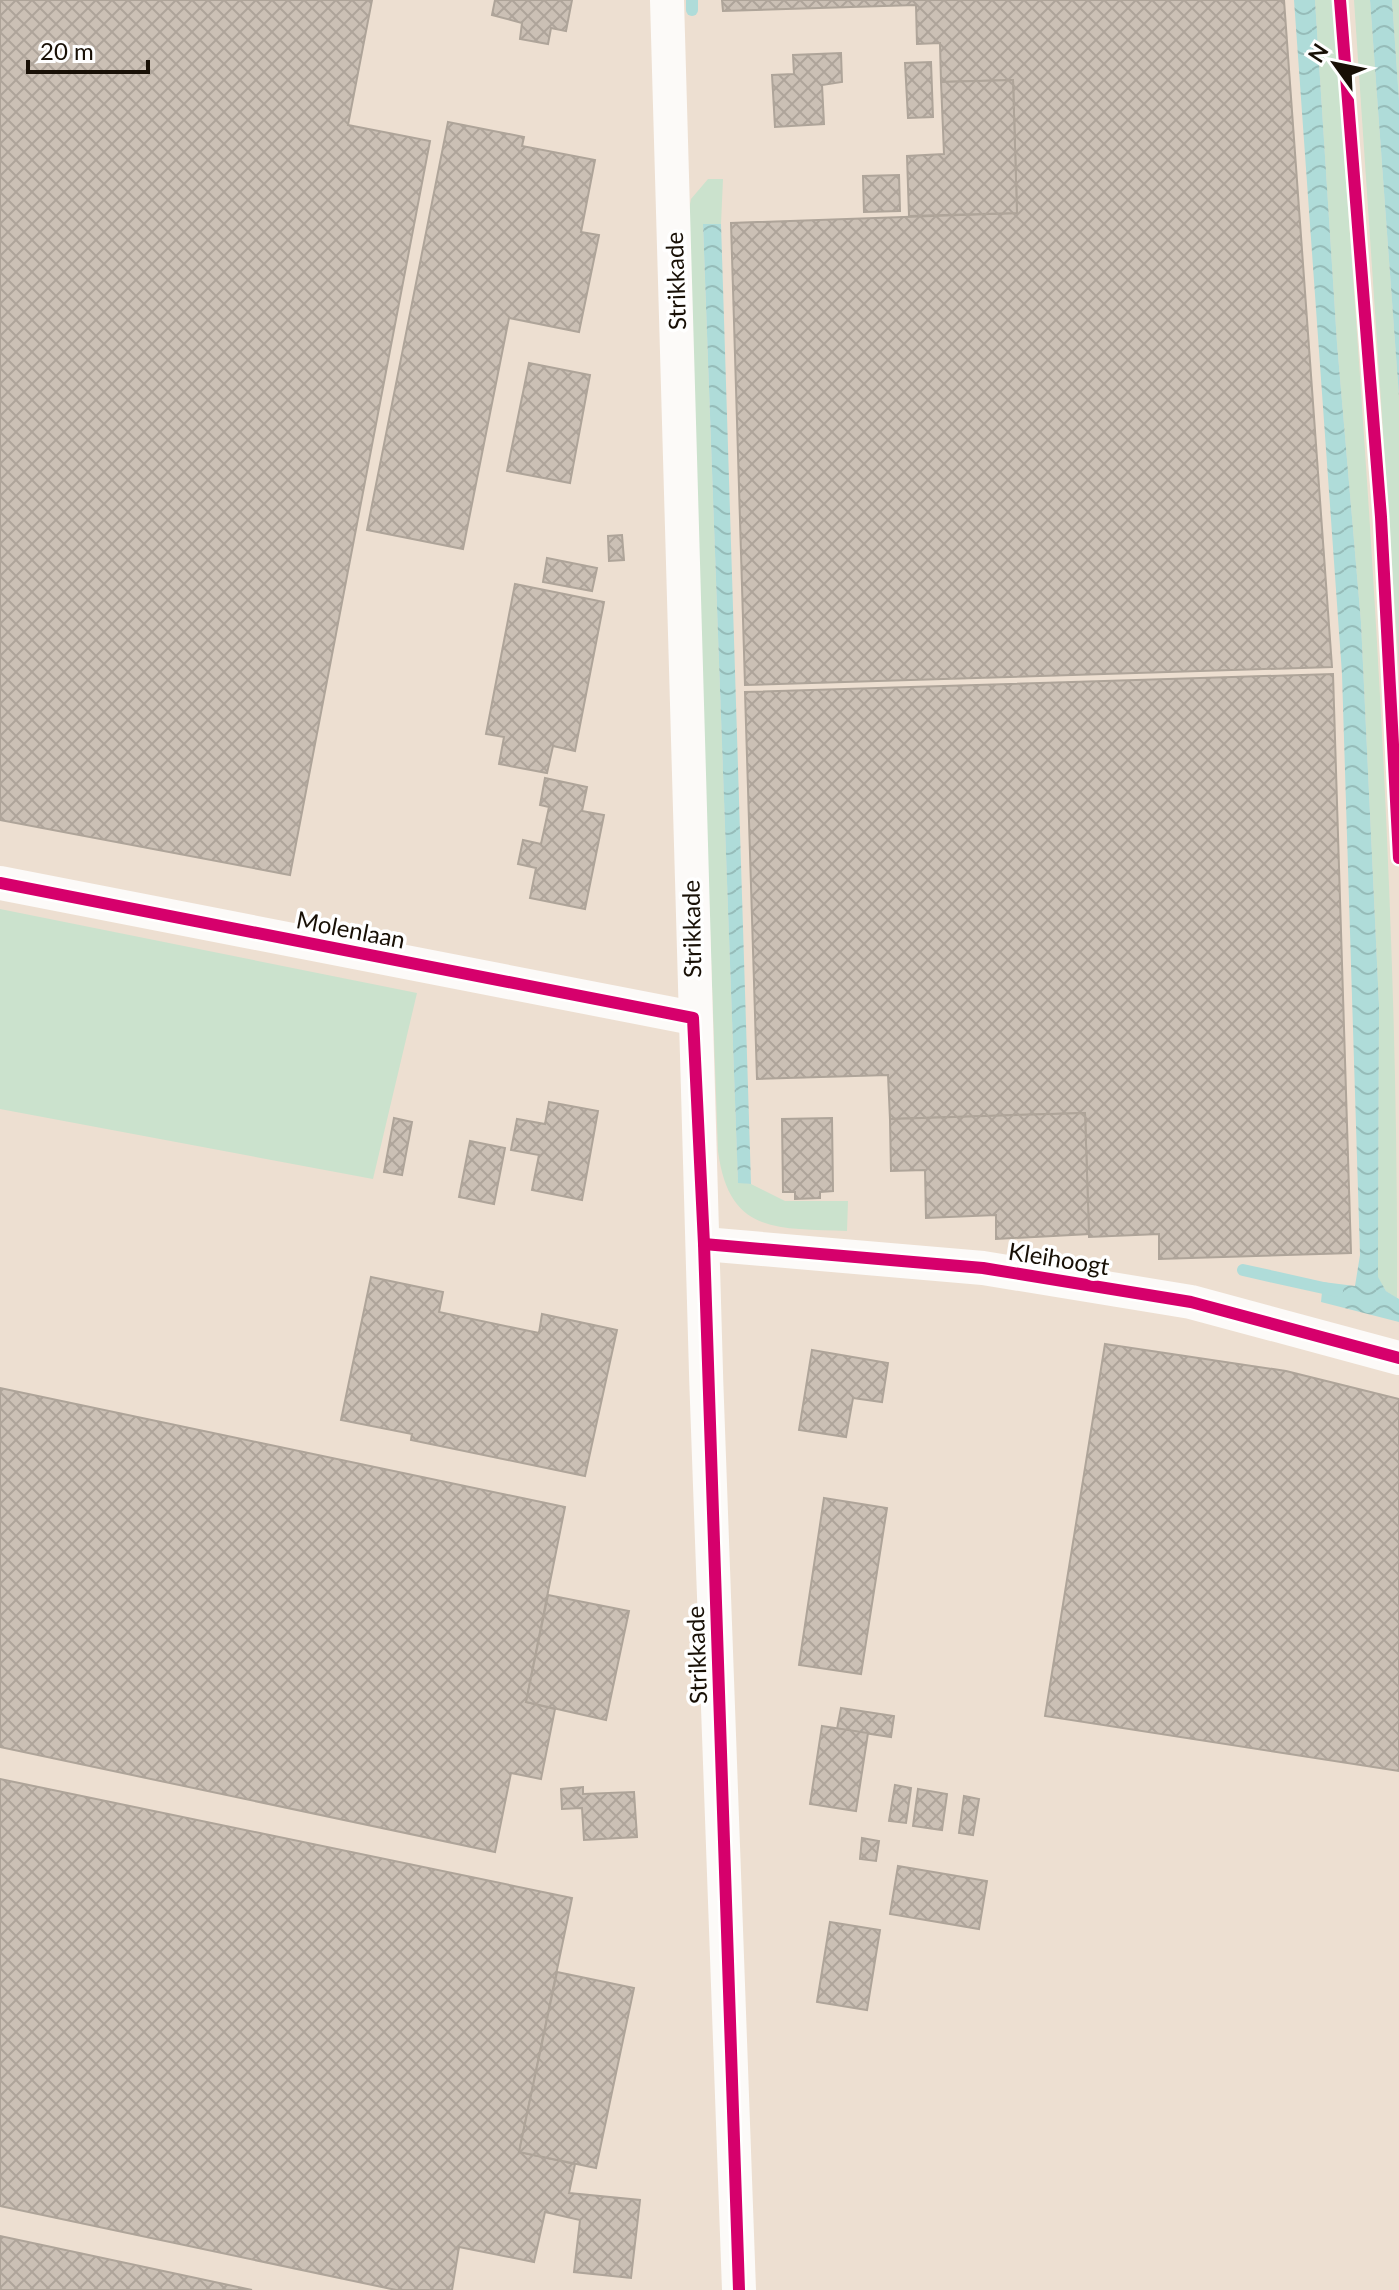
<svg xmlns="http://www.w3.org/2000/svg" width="1399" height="2290" font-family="Lato,sans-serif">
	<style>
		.green { fill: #cbe2cd }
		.water { fill: url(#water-waves) }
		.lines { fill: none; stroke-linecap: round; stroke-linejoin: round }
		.stream { stroke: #afdcd9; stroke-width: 12 }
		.building { fill: url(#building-cross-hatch); stroke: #aea499; stroke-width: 2 }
		.minor { stroke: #fcfaf8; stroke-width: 34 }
		.cycleway-casing { stroke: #fff; stroke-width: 17 }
		.cycleway { stroke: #d6006c; stroke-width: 12 }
		.labels { text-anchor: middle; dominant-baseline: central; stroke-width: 7; stroke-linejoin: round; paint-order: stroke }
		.street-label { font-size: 24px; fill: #181006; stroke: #fff }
	</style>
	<defs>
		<pattern id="water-waves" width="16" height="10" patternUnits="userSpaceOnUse" patternTransform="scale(2)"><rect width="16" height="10" fill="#afdcd9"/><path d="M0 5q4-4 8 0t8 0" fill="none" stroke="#96bcb9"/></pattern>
		<pattern id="building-cross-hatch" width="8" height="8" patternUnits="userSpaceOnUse" patternTransform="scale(2)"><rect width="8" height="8" fill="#cbc0b5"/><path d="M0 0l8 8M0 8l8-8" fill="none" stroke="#aea49a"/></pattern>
	</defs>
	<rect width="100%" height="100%" fill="#eddfd1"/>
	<!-- green -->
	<g class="green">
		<path d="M1315,0H1333C1364,432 1399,865 1397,1298L1386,1291L1378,1278L1379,1005L1361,622L1337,343Z"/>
		<polygon points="1354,0 1370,0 1399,397 1399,668"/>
		<polygon points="1392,0 1399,0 1399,100"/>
		<path d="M708,179H723L721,224L703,225L738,1182L751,1184L785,1201H848L847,1231C777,1228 729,1235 718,1151L685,229L691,199Z"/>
		<polygon points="0,909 417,993 373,1179 0,1109"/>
	</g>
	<!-- water -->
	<g class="water">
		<polygon points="1294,0 1315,0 1337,343 1361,622 1379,1005 1378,1277 1386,1291 1399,1299 1399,1322 1321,1302 1323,1282 1355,1286 1360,1255 1342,674"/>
		<polygon points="1370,0 1392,0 1399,100 1399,397"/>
		<polygon points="703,224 721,224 751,1184 738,1183"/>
	</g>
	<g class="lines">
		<!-- stream -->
		<g class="stream">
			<polyline points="692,0 692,10"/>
			<polyline points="1243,1270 1337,1291"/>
		</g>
	</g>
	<!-- building -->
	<g class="building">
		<polygon points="0,0 372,0 348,125 430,141 290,875 0,820"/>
		<polygon points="495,0 572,0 566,31 551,28 548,44 520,39 522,23 492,15"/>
		<polygon points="722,0 1284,0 1332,667 745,685 731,223 1017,213 1013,80 941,82 940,43 917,44 916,5 723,11"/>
		<polygon points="841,53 842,82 822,85 824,124 775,127 772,75 794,74 793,55"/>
		<polygon points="931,62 933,117 908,118 905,63"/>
		<polygon points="1013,80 1017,213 909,216 907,156 944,154 941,82"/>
		<polygon points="448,122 524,137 522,146 595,160 581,232 599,235 579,332 509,318 463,549 367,530"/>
		<polygon points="899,175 900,211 864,212 863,176"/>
		<polygon points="529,363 590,375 570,483 507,471"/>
		<polygon points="622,535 624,560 609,561 608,536"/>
		<polygon points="547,558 597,568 592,591 543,582"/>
		<polygon points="515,584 604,602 575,751 553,746 547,773 499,764 504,737 486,734"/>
		<polygon points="1333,674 1351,1253 1159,1259 1159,1234 1089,1237 1085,1113 890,1119 888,1075 757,1079 745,692"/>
		<polygon points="545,778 587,787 582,811 604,815 585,909 530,898 536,868 518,864 523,840 541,844 549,807 540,805"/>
		<polygon points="549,1102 598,1111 582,1200 532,1190 539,1155 511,1150 517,1119 545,1124"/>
		<polygon points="1085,1113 1089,1234 996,1239 996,1215 926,1218 925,1170 891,1171 890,1119"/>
		<polygon points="394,1118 412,1122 402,1175 384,1172"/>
		<polygon points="832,1118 833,1191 820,1192 820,1198 795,1199 795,1192 783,1192 782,1119"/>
		<polygon points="470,1141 505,1148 494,1204 459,1197"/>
		<polygon points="371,1277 443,1292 439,1312 539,1333 542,1314 617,1330 585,1476 411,1440 412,1434 341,1420"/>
		<polygon points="1105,1344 1286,1371 1399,1399 1399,1771 1045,1716"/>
		<polygon points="812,1350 888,1363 882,1402 853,1398 846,1437 799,1430"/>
		<polygon points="0,1388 565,1507 526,1702 555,1709 541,1779 511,1773 495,1852 0,1747"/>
		<polygon points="824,1498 887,1508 861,1674 799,1665"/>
		<polygon points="548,1595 629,1611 606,1720 526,1702"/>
		<polygon points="841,1708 894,1716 891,1737 837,1729"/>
		<polygon points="822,1726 868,1733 856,1811 810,1804"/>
		<polygon points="0,1779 572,1898 519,2152 575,2164 569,2193 640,2200 631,2278 574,2272 580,2220 545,2212 534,2262 459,2247 452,2290 396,2290 0,2206"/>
		<polygon points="895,1785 911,1788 906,1823 889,1821"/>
		<polygon points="583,1787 583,1794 634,1792 637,1837 584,1840 582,1808 562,1809 561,1789"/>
		<polygon points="918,1789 947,1794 942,1830 913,1826"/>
		<polygon points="964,1796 979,1799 973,1835 959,1833"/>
		<polygon points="862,1838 879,1841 876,1861 860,1859"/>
		<polygon points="898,1866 987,1881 979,1929 890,1914"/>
		<polygon points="830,1922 880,1930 867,2010 817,2002"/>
		<polygon points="557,1972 634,1988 596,2168 519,2152"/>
		<polygon points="0,2236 252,2290 0,2290"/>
	</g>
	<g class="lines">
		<!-- minor -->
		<g class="minor">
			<path d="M667,0C687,763 708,1527 739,2290"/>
			<polyline points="0,883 693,1018"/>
			<polyline points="704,1244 983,1268 1191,1302 1399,1358"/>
		</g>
		<!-- cycleway casing -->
		<g class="cycleway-casing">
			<g id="cycleway">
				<polyline points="1340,0 1381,517 1399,858"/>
				<polyline points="0,883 693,1018 704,1244 739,2290"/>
				<polyline points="704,1244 983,1268 1191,1302 1399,1358"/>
			</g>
		</g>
		<!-- cycleway -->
		<use href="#cycleway" class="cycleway"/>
	</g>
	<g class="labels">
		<!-- street labels -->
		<g class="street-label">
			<text transform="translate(675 281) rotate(-92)">Strikkade</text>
			<text transform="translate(351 929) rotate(11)">Molenlaan</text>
			<text transform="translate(691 929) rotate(-91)">Strikkade</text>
			<text transform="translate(1059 1258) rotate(9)">Kleihoogt</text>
			<text transform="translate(696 1655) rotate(-92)">Strikkade</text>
		</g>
	</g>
	<!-- north arrow -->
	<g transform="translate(1335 64) rotate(303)" stroke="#ffffff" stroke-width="6" paint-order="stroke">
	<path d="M0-6L14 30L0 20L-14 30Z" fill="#181006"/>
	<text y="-12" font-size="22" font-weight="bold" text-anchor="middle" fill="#181006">N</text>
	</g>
	<!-- scale -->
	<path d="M28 60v12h120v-12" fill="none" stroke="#181006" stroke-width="4"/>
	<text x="40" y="60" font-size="24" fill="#181006" stroke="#ffffff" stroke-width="6" paint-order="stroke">20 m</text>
</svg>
